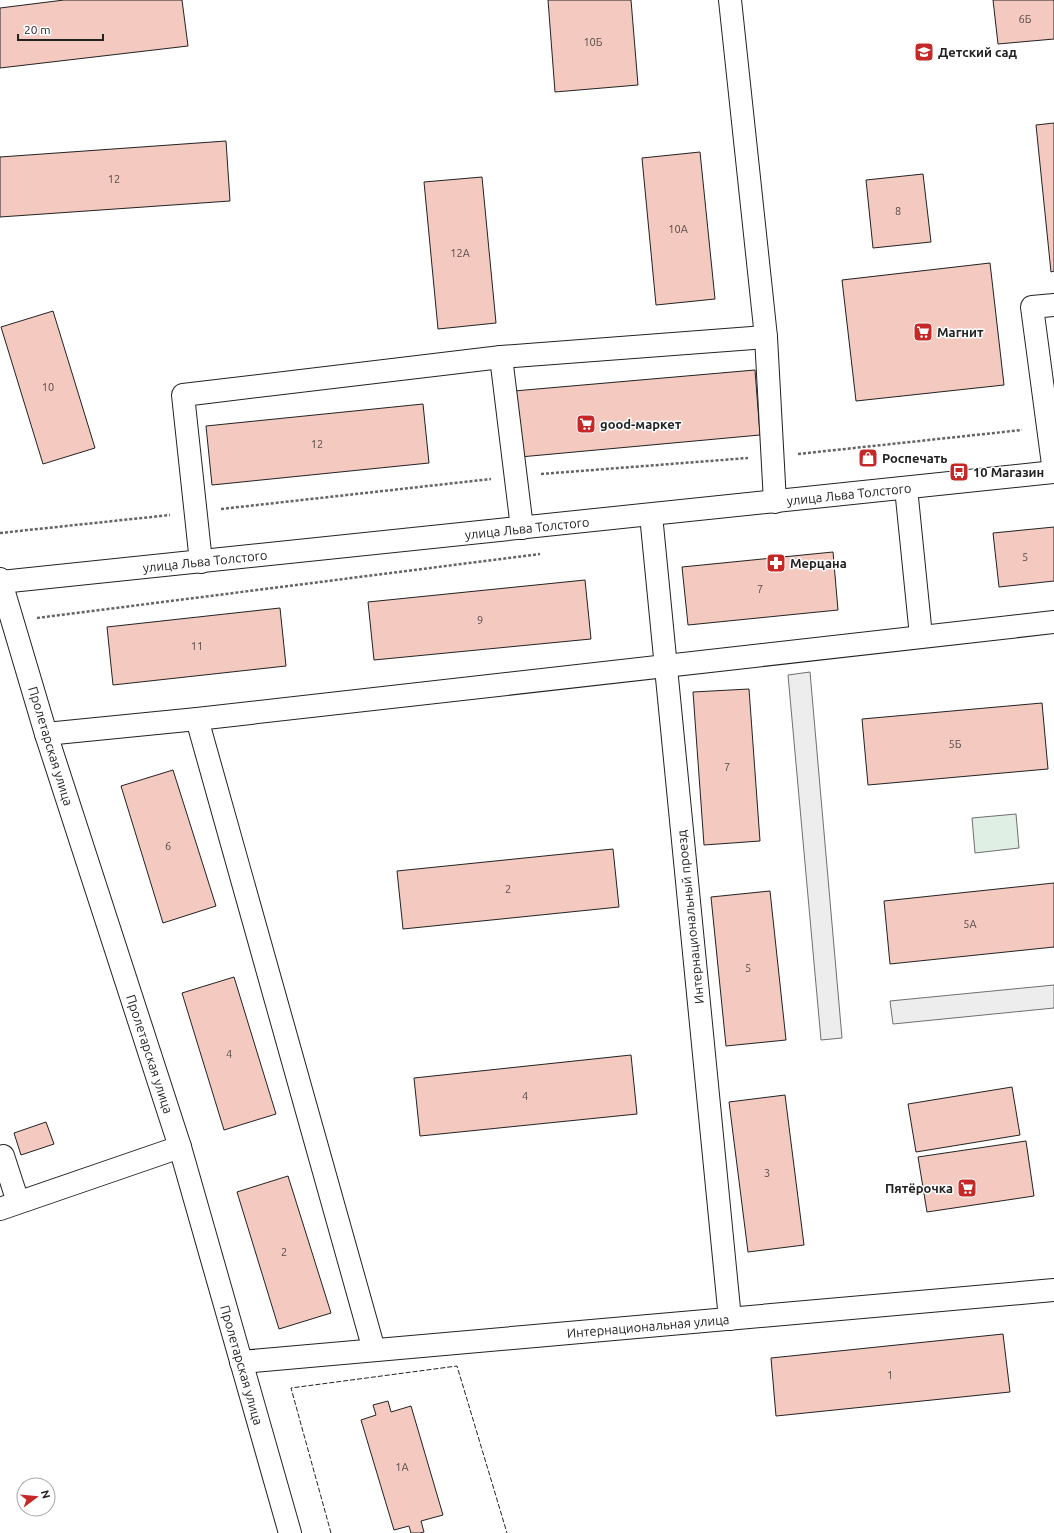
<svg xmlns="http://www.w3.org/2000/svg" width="1054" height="1533" font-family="Ubuntu,sans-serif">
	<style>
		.green { fill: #e0efe3; stroke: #6f6f6f }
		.parking { fill: #ededed; stroke: #6f6f6f }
		.building { fill: #f3c9c0; stroke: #222 }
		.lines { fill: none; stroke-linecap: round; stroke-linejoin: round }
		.minor-casing { stroke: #222; stroke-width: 24 }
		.major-casing { stroke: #222; stroke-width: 24 }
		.path { stroke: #646464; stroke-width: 2.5; stroke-dasharray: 3 2; stroke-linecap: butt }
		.minor { stroke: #fff; stroke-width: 22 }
		.major { stroke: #fff; stroke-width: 22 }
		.fence { stroke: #222; stroke-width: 1; stroke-dasharray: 5 2; stroke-linecap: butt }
		.labels { text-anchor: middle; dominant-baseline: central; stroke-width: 3; stroke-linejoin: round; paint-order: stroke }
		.number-label { font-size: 11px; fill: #564c4a }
		.poi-label { font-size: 13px; font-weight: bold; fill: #222; stroke: #fff; text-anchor: start }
		.street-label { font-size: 13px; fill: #222; stroke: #fff }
	</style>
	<rect width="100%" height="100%" fill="#fff"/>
	<!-- green -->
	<polygon class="green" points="1016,814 1019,848 975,853 972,818"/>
	<!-- parking -->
	<g class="parking">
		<polygon points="810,672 842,1038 821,1040 788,675"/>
		<polygon points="1054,985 1054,1008 893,1024 890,1001"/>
	</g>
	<!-- building -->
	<g class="building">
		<polygon points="64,0 182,0 188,46 0,68 0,8"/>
		<polygon points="548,0 631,0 638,85 555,92"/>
		<polygon points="993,0 1054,0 1054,39 998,44"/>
		<polygon points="1054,123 1054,271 1051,272 1036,125"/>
		<polygon points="226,141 230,201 0,217 0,157"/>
		<polygon points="700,152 715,299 656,305 642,158"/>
		<polygon points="923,174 931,242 873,248 866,180"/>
		<polygon points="482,177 496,323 438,329 424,182"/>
		<polygon points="990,263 1004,385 856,401 842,280"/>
		<polygon points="53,311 95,448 43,464 1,327"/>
		<polygon points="755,370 760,435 520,457 514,391"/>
		<polygon points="423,404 429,463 212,485 206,426"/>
		<polygon points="1054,527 1054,581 999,587 993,533"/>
		<polygon points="833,552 838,610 688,625 682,567"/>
		<polygon points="585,580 591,639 374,660 368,602"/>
		<polygon points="280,608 286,666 113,685 107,627"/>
		<polygon points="749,689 760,841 704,845 693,692"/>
		<polygon points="1042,703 1048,769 868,785 862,719"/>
		<polygon points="173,770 216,906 163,923 121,786"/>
		<polygon points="613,849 619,907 403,929 397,871"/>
		<polygon points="1054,883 1054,947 890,964 884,901"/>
		<polygon points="770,891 786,1040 726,1046 711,897"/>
		<polygon points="234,977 276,1114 224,1130 182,993"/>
		<polygon points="631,1055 637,1114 420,1136 414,1078"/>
		<polygon points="1012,1087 1020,1135 916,1152 908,1104"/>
		<polygon points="785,1095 804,1245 748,1252 729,1102"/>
		<polygon points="46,1122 54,1144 21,1155 14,1133"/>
		<polygon points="1026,1141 1034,1196 927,1212 918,1157"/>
		<polygon points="288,1176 331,1313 279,1329 237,1192"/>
		<polygon points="1003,1334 1010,1392 776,1416 771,1358"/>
		<polygon points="388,1401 391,1412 411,1406 443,1515 421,1521 424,1532 420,1533 411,1533 409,1526 394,1530 361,1420 376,1415 373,1405"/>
	</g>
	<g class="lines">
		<!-- minor casing -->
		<g class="minor-casing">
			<g id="minor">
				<polyline points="730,0 766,337 775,502"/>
				<polyline points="1054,305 1032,307 1054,472"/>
				<polyline points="501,357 522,528"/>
				<polyline points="906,488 921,636"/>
				<polyline points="651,515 730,1319"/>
				<polyline points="201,562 183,395 501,357 766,337"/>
				<polyline points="1,582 1054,472"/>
				<polyline points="197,719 374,1350"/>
				<polyline points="46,734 197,719 1054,622"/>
				<polyline points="3,1156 18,1202"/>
				<polyline points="0,1209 180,1147"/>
				<polyline points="241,1362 1054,1290"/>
			</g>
		</g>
		<!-- major casing -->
		<g class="major-casing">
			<polyline id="major" points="0,579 46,734 180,1147 290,1533"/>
		</g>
		<!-- path -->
		<g class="path">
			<polyline points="798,454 1022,430"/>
			<polyline points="541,474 748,458"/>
			<polyline points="221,509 491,479"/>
			<polyline points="0,533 170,515"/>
			<polyline points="37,618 540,554"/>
		</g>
		<!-- minor -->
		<use href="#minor" class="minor"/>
		<!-- major -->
		<use href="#major" class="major"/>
		<!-- fence -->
		<polyline class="fence" points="331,1533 291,1388 457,1366 507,1533"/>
	</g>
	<!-- icons -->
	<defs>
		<g id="school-square" transform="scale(1)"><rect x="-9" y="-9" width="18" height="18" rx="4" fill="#c62828" stroke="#fff"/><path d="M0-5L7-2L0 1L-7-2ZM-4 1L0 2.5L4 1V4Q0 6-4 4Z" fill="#fff"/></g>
		<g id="supermarket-square" transform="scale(1)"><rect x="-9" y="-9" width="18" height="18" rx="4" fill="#c62828" stroke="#fff"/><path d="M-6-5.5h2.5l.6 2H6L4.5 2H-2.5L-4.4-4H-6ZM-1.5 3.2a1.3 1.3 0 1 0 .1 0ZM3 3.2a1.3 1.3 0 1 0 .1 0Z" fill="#fff"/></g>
		<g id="shop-square" transform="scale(1)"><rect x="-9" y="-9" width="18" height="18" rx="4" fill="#c62828" stroke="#fff"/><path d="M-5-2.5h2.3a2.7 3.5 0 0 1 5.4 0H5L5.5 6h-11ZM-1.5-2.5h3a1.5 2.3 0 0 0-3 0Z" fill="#fff"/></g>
		<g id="bus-square" transform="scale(1)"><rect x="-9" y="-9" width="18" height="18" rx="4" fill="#c62828" stroke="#fff"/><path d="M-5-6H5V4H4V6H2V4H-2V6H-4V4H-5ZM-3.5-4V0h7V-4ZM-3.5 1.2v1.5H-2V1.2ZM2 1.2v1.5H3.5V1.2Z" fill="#fff"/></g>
		<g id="pharmacy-square" transform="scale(1)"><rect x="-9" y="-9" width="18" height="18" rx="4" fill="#c62828" stroke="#fff"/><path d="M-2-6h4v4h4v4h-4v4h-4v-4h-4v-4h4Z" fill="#fff"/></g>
	</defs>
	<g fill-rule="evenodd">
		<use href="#school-square" x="924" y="52"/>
		<use href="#supermarket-square" x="923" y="332"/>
		<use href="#supermarket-square" x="586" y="424"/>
		<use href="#shop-square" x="868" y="458"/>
		<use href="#bus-square" x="959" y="472"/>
		<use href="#pharmacy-square" x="776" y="563"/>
		<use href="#supermarket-square" x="967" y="1188"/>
	</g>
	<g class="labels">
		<!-- number labels -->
		<g class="number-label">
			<text x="1025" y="19">6Б</text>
			<text x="593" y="42">10Б</text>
			<text x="114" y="179">12</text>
			<text x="898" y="211">8</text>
			<text x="678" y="229">10А</text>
			<text x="460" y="253">12А</text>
			<text x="48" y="387">10</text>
			<text x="317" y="444">12</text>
			<text x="1025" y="557">5</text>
			<text x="760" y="589">7</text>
			<text x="480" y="620">9</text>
			<text x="197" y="646">11</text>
			<text x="955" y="744">5Б</text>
			<text x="727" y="767">7</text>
			<text x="168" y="846">6</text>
			<text x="508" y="889">2</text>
			<text x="970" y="924">5А</text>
			<text x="748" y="968">5</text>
			<text x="229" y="1054">4</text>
			<text x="525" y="1096">4</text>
			<text x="767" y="1173">3</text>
			<text x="284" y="1252">2</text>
			<text x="890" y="1375">1</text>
			<text x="402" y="1467">1А</text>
		</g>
		<!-- poi labels -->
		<g class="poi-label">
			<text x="938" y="52">Детский сад</text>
			<text x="937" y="332">Магнит</text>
			<text x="600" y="424">good-маркет</text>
			<text x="882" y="458">Роспечать</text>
			<text x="973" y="472">10 Магазин</text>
			<text x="790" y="563">Мерцана</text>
			<text x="953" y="1188" text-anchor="end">Пятёрочка</text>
		</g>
		<!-- street labels -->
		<g class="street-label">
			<text transform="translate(849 494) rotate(-6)">улица Льва Толстого</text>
			<text transform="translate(527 528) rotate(-6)">улица Льва Толстого</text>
			<text transform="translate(205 561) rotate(-6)">улица Льва Толстого</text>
			<text transform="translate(51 746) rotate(73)">Пролетарская улица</text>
			<text transform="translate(690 917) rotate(-96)">Интернациональный проезд</text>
			<text transform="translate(150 1054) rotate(72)">Пролетарская улица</text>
			<text transform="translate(648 1326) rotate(-5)">Интернациональная улица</text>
			<text transform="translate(242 1365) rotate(74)">Пролетарская улица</text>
		</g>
	</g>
	<!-- north arrow -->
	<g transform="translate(36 1497) rotate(74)"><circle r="19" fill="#ffffff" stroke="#a7a7a7"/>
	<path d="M0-3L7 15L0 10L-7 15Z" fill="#c62828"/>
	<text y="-6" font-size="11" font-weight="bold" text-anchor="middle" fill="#222222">N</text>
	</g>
	<!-- scale -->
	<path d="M18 34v6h85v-6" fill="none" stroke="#222222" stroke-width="2"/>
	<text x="24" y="34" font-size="12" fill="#222222" stroke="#ffffff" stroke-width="3" paint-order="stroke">20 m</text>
</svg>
